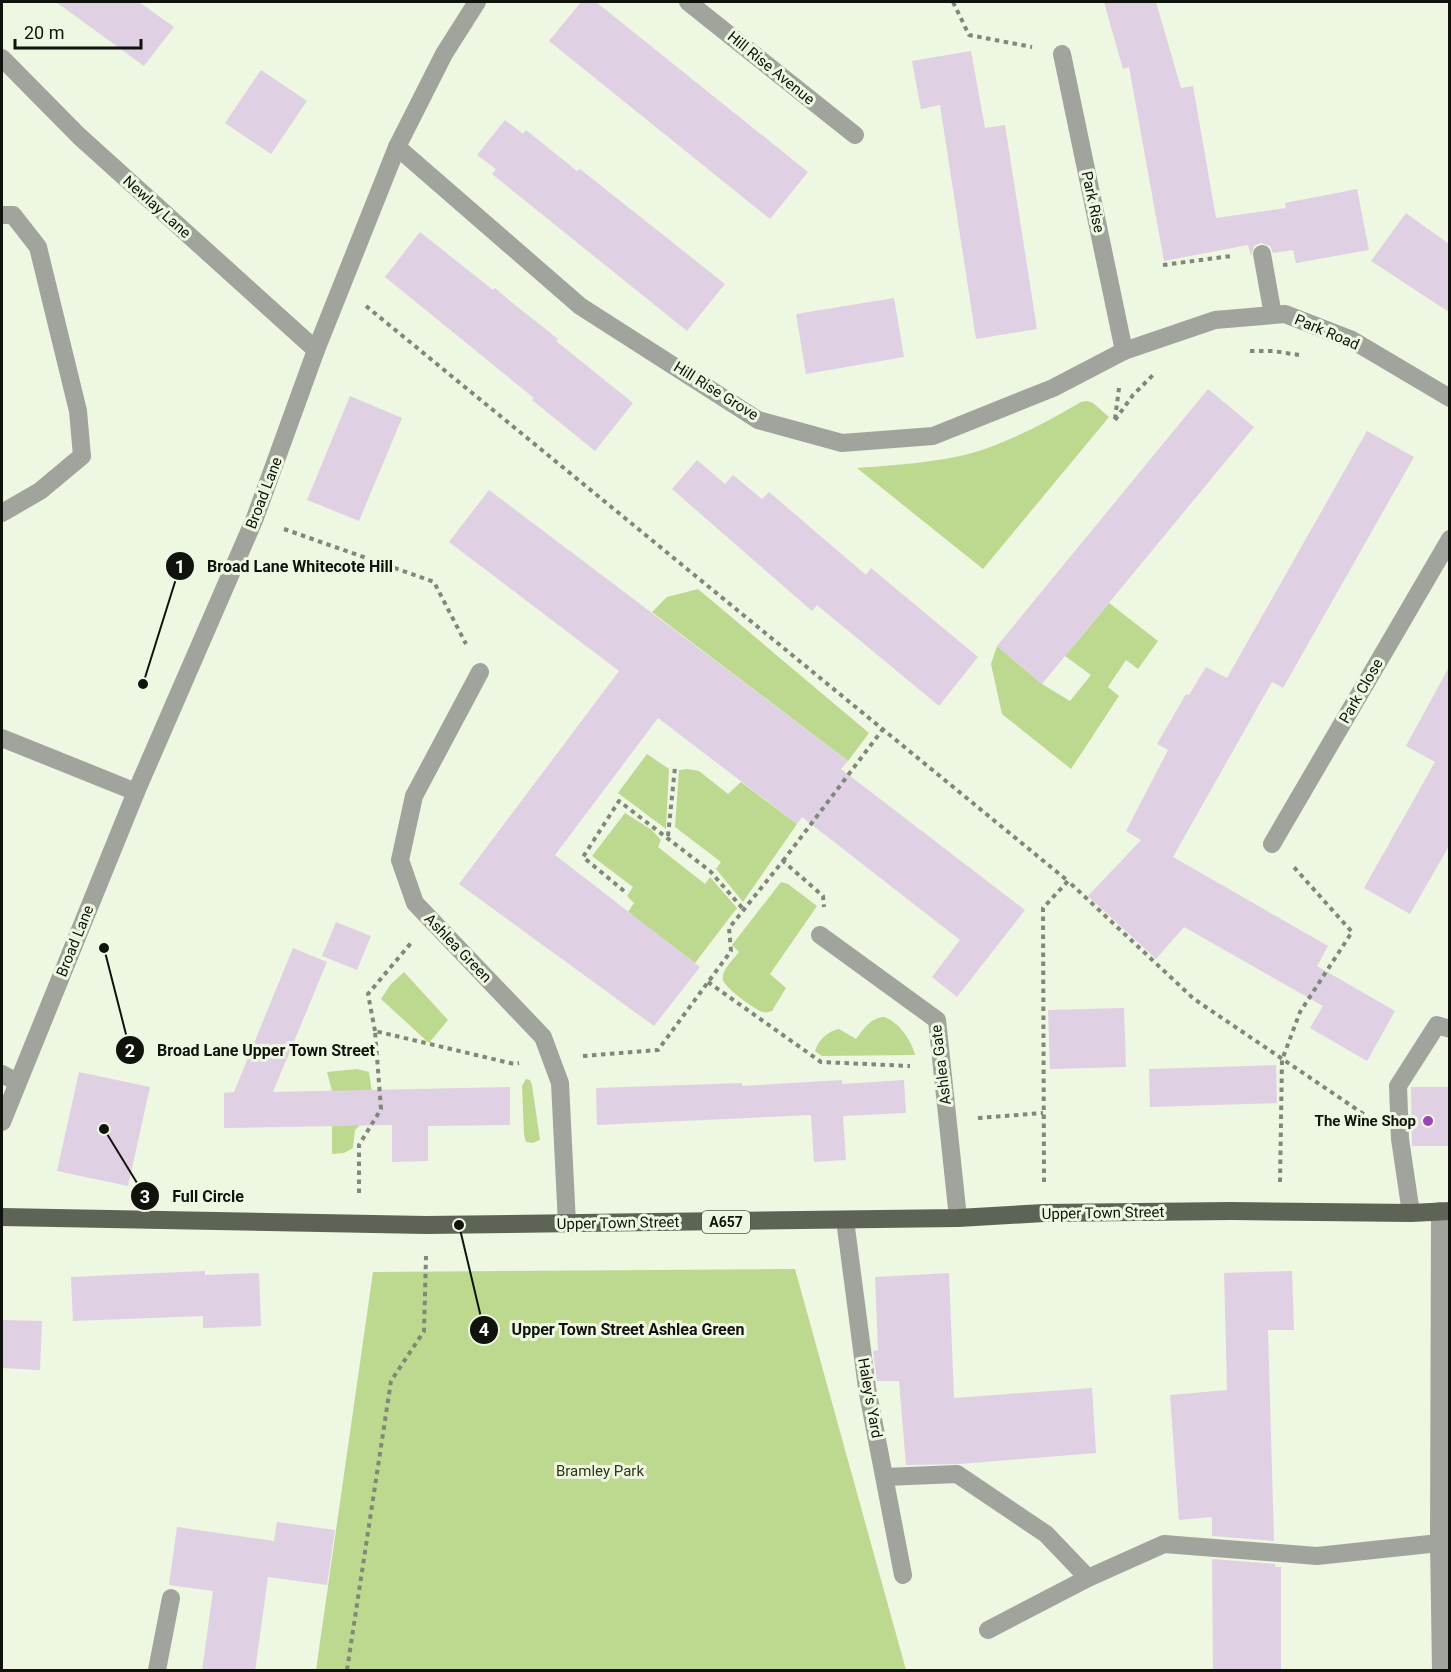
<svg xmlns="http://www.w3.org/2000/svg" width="1451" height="1672" font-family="Roboto,sans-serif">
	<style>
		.green { fill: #bdd98f }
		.building { fill: #dfd1e3 }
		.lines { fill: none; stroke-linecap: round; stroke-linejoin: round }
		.path { stroke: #818779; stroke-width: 4; stroke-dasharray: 4.5 4.5; stroke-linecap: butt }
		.service { stroke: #a1a49c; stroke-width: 18 }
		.minor { stroke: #a1a49c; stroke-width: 18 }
		.tertiary { stroke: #a1a49c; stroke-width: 18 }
		.primary { stroke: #5e6455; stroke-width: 18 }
		.poi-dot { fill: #9b46b4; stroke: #eef7e2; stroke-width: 2 }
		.labels { text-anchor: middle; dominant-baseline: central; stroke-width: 6; stroke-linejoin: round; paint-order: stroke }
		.shield { fill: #eef7e2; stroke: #53574c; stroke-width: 1.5 }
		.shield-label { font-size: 14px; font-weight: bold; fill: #10130c }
		.street-label { font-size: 15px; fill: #10130c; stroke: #eef7e2 }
		.poi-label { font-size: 15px; font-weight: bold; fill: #10130c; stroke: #eef7e2; text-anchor: end }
		.park-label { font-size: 15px; fill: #2d3816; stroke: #eef7e2 }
		.leader { fill: none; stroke: #10130c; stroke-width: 2 }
		.callout-dot { fill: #10130c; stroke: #eef7e2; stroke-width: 2 }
		.mark-label { font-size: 18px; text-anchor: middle; font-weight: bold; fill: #fff }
		.callout-label { font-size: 16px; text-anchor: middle; font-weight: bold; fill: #10130c; stroke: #eef7e2; stroke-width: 6; stroke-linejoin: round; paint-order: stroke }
	</style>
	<rect width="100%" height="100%" fill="#eef7e2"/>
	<!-- green -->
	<g class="green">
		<path d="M1087,401L1093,403L1109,417L983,569L857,468C895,465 934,463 972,453C1009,442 1047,422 1081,402Z"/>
		<polygon points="698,589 869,733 848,761 652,612 667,597"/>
		<polygon points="1109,603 1158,641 1138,669 1126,660 1108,687 1119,696 1071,769 1002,714 991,664 997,646 1042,684 1070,701 1091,675 1065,656"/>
		<polygon points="647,754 669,769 666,829 618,793"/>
		<polygon points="687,769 699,771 728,794 741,782 797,824 743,902 716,869 721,862 675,827 679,770"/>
		<polygon points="625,813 652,830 661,840 658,847 705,884 710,877 737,908 695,963 628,912 634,903 627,896 633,887 592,856"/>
		<path d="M781,882L788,884L817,906L770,974L786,988L772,1011C769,1012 766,1013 763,1012C755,1010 725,988 723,980C721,970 733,960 739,952L732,945Z"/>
		<polygon points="404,972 448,1020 429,1043 381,999 391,984"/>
		<path d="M884,1017C898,1021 912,1041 915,1055L822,1056L815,1051C818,1040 828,1031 839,1029L856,1039C864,1029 870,1018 884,1017Z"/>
		<polygon points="357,1069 369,1072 372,1093 369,1116 355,1130 353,1148 344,1153 332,1154 332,1091 327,1072"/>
		<polygon points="526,1079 530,1080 532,1085 540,1140 532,1143 526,1142 524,1135 522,1086"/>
		<polygon points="795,1269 906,1670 316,1670 373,1272"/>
	</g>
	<!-- building -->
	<g class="building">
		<polygon points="56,2 139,2 174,27 144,66"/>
		<polygon points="581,2 596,2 808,172 770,219 549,41"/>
		<polygon points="1104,2 1156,2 1181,88 1193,86 1216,218 1286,208 1285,203 1357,189 1369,250 1296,263 1293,250 1273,253 1270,246 1261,243 1254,246 1251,256 1248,245 1164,261 1129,67 1123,69"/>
		<polygon points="971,51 985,128 1005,125 1037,329 976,339 940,105 921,109 912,61"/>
		<polygon points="261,70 307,101 271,154 225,123"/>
		<polygon points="505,120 523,134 526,130 577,171 580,169 725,284 687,331 492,174 496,169 477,155"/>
		<polygon points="1406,213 1449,244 1449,312 1371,261"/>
		<polygon points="420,232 493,290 495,288 510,301 558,339 556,341 633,403 595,451 532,400 534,398 385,277"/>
		<polygon points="894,298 904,357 806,374 796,314"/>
		<polygon points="1208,389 1254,427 1042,684 997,646"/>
		<polygon points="350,396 402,418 359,521 307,500"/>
		<polygon points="1367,431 1414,457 1283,688 1272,682 1173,857 1328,946 1317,966 1395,1011 1367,1061 1310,1028 1323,1006 1184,927 1156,959 1088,896 1141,840 1126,831 1168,750 1157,744 1186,694 1189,695 1206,667 1227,678"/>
		<polygon points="697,460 725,484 733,475 762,499 769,492 866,575 871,568 978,657 939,706 817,605 812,611 672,489"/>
		<polygon points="489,490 848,761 841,769 1025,910 957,997 932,977 960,940 802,817 797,824 658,718 555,855 700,967 654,1026 459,884 619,671 449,542"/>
		<polygon points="1449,667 1449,846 1410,914 1364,888 1435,762 1406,746"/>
		<polygon points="336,922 371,936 357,970 322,956"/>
		<polygon points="293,948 327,962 273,1092 510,1087 510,1125 428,1126 428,1161 392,1162 392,1125 224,1128 224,1093 234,1092"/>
		<polygon points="1124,1008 1126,1067 1050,1069 1048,1010"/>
		<polygon points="1276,1065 1277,1103 1150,1107 1149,1069"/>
		<polygon points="79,1072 150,1087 128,1186 57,1171"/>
		<polygon points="842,1080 842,1084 904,1080 906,1113 843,1116 846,1160 814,1162 811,1115 597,1125 596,1088 742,1083 742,1086"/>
		<polygon points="1411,1087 1449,1087 1449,1146 1412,1146"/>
		<polygon points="205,1271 205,1275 259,1273 261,1326 203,1328 203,1316 73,1321 71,1277"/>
		<polygon points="1292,1271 1294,1330 1268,1330 1274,1541 1212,1536 1212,1517 1179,1520 1170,1395 1227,1390 1224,1273"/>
		<polygon points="949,1273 954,1398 1092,1388 1096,1453 960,1464 906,1465 899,1381 877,1381 873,1351 878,1350 875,1277"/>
		<polygon points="2,1320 42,1321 40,1370 2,1368"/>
		<polygon points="277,1522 335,1530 327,1585 268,1577 255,1671 202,1671 213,1591 169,1585 177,1527 274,1541"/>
		<polygon points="1212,1559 1275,1564 1275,1567 1281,1567 1281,1671 1213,1671"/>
	</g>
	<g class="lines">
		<!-- path -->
		<g class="path">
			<polyline points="953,2 969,35 1032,47"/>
			<polyline points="1163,265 1231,256"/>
			<polyline points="366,306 1068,881"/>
			<polyline points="1250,351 1273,351 1299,355"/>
			<polyline points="1115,419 1119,388"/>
			<polyline points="1115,420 1133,395 1153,375"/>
			<polyline points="284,529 434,582 466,644"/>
			<polyline points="668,836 675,767"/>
			<polyline points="783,861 883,729"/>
			<polyline points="624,891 583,857 619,801 710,871 744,910"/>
			<polyline points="708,982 821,1062 910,1066"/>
			<polyline points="375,1031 368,994 411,943"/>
			<polyline points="583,1056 658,1050 731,951 729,928 783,861 823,896 824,907"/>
			<polyline points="978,1118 1043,1113"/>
			<polyline points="1044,1182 1043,908 1068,881 1194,999 1368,1117"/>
			<polyline points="1280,1182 1282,1060 1300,1012 1352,932 1292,865"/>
			<polyline points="359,1193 359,1145 381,1109 375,1031 514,1064 519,1063"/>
			<polyline points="347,1670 391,1381 424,1331 426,1256"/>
		</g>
		<!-- service -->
		<g class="service">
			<polyline points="2,215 13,215 38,247 78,411 82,456 40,491 2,513"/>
			<polyline points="2,738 136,792"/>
			<polyline points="2,1074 17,1082"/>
			<polyline points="1411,1213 1400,1139 1398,1086 1437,1025 1450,1029"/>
			<polyline points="885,1477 957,1474 1046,1534 1088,1578"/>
			<polyline points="988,1630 1088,1578 1164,1544 1317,1556 1439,1543"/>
		</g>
		<!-- minor -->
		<g class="minor">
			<polyline points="688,2 855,135"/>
			<polyline points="1062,54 1124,351"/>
			<polyline points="2,58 79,136 316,350"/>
			<polyline points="397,147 580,306 758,420 842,443 933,436 1053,388 1124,351 1215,320 1285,314 1352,340 1450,398"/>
			<polyline points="1262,254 1273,315"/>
			<polyline points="480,672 414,796 400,860 415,903 543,1037 560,1083 567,1224"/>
			<polyline points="1272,844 1450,539"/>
			<polyline points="820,935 937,1020 958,1218"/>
			<polyline points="1440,1211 1439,1543 1441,1670"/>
			<polyline points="845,1220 867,1388 903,1575"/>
			<polyline points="157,1670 171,1598"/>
		</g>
		<!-- tertiary -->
		<polyline class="tertiary" points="2,1122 136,792 255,518 316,350 397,147 444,54 477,2"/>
		<!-- primary -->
		<polyline class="primary" points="2,1217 426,1225 958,1218 1044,1213 1231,1211 1411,1213 1450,1211"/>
	</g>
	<!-- markers -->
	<circle class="poi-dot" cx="1428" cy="1121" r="6"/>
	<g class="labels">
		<!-- shield labels -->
		<rect class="shield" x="702" y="1211" width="48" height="22" rx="4.5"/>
		<g class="shield-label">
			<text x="726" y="1222">A657</text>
		</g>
		<!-- street labels -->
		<g class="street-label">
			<text transform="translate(771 68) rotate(39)">Hill Rise Avenue</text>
			<text transform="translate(1093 202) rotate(78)">Park Rise</text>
			<text transform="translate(157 207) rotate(42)">Newlay Lane</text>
			<text transform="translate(1327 332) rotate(23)">Park Road</text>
			<text transform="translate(716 391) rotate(32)">Hill Rise Grove</text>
			<text transform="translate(264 493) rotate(-69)">Broad Lane</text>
			<text transform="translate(1361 691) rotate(-60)">Park Close</text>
			<text transform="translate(75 941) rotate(-68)">Broad Lane</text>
			<text transform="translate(458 948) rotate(46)">Ashlea Green</text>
			<text transform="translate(941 1065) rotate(-97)">Ashlea Gate</text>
			<text transform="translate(1103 1213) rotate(-1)">Upper Town Street</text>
			<text transform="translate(618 1223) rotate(-1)">Upper Town Street</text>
			<text transform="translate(870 1398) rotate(80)">Haley's Yard</text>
		</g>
		<!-- poi labels -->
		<g class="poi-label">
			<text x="1416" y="1121">The Wine Shop</text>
		</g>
		<!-- park labels -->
		<g class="park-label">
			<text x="600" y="1471">Bramley Park</text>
		</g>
	</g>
	<!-- callouts -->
	<path class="leader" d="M143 684L180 566M104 948L130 1050M104 1129L145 1196M459 1225L484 1330"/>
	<g class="callout-dot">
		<circle cx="143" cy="684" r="6"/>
		<circle cx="104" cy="948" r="6"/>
		<circle cx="104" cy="1129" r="6"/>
		<circle cx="459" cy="1225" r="6"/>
		<circle cx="180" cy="566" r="15"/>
		<circle cx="130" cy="1050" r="15"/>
		<circle cx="145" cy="1196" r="15"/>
		<circle cx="484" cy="1330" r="15"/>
	</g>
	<g class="mark-label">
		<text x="180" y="573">1</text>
		<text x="130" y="1057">2</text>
		<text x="145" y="1203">3</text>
		<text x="484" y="1336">4</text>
	</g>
	<g class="callout-label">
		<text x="300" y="572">Broad Lane Whitecote Hill</text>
		<text x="266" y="1056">Broad Lane Upper Town Street</text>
		<text x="208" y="1202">Full Circle</text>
		<text x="628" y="1335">Upper Town Street Ashlea Green</text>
	</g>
	<!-- border -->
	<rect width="1451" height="1672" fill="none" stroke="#10130c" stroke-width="6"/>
	<!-- scale -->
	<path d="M15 39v9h126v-9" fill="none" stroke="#10130c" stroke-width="3"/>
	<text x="24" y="39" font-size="18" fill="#10130c" stroke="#eef7e2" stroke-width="4.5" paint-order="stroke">20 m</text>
</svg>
